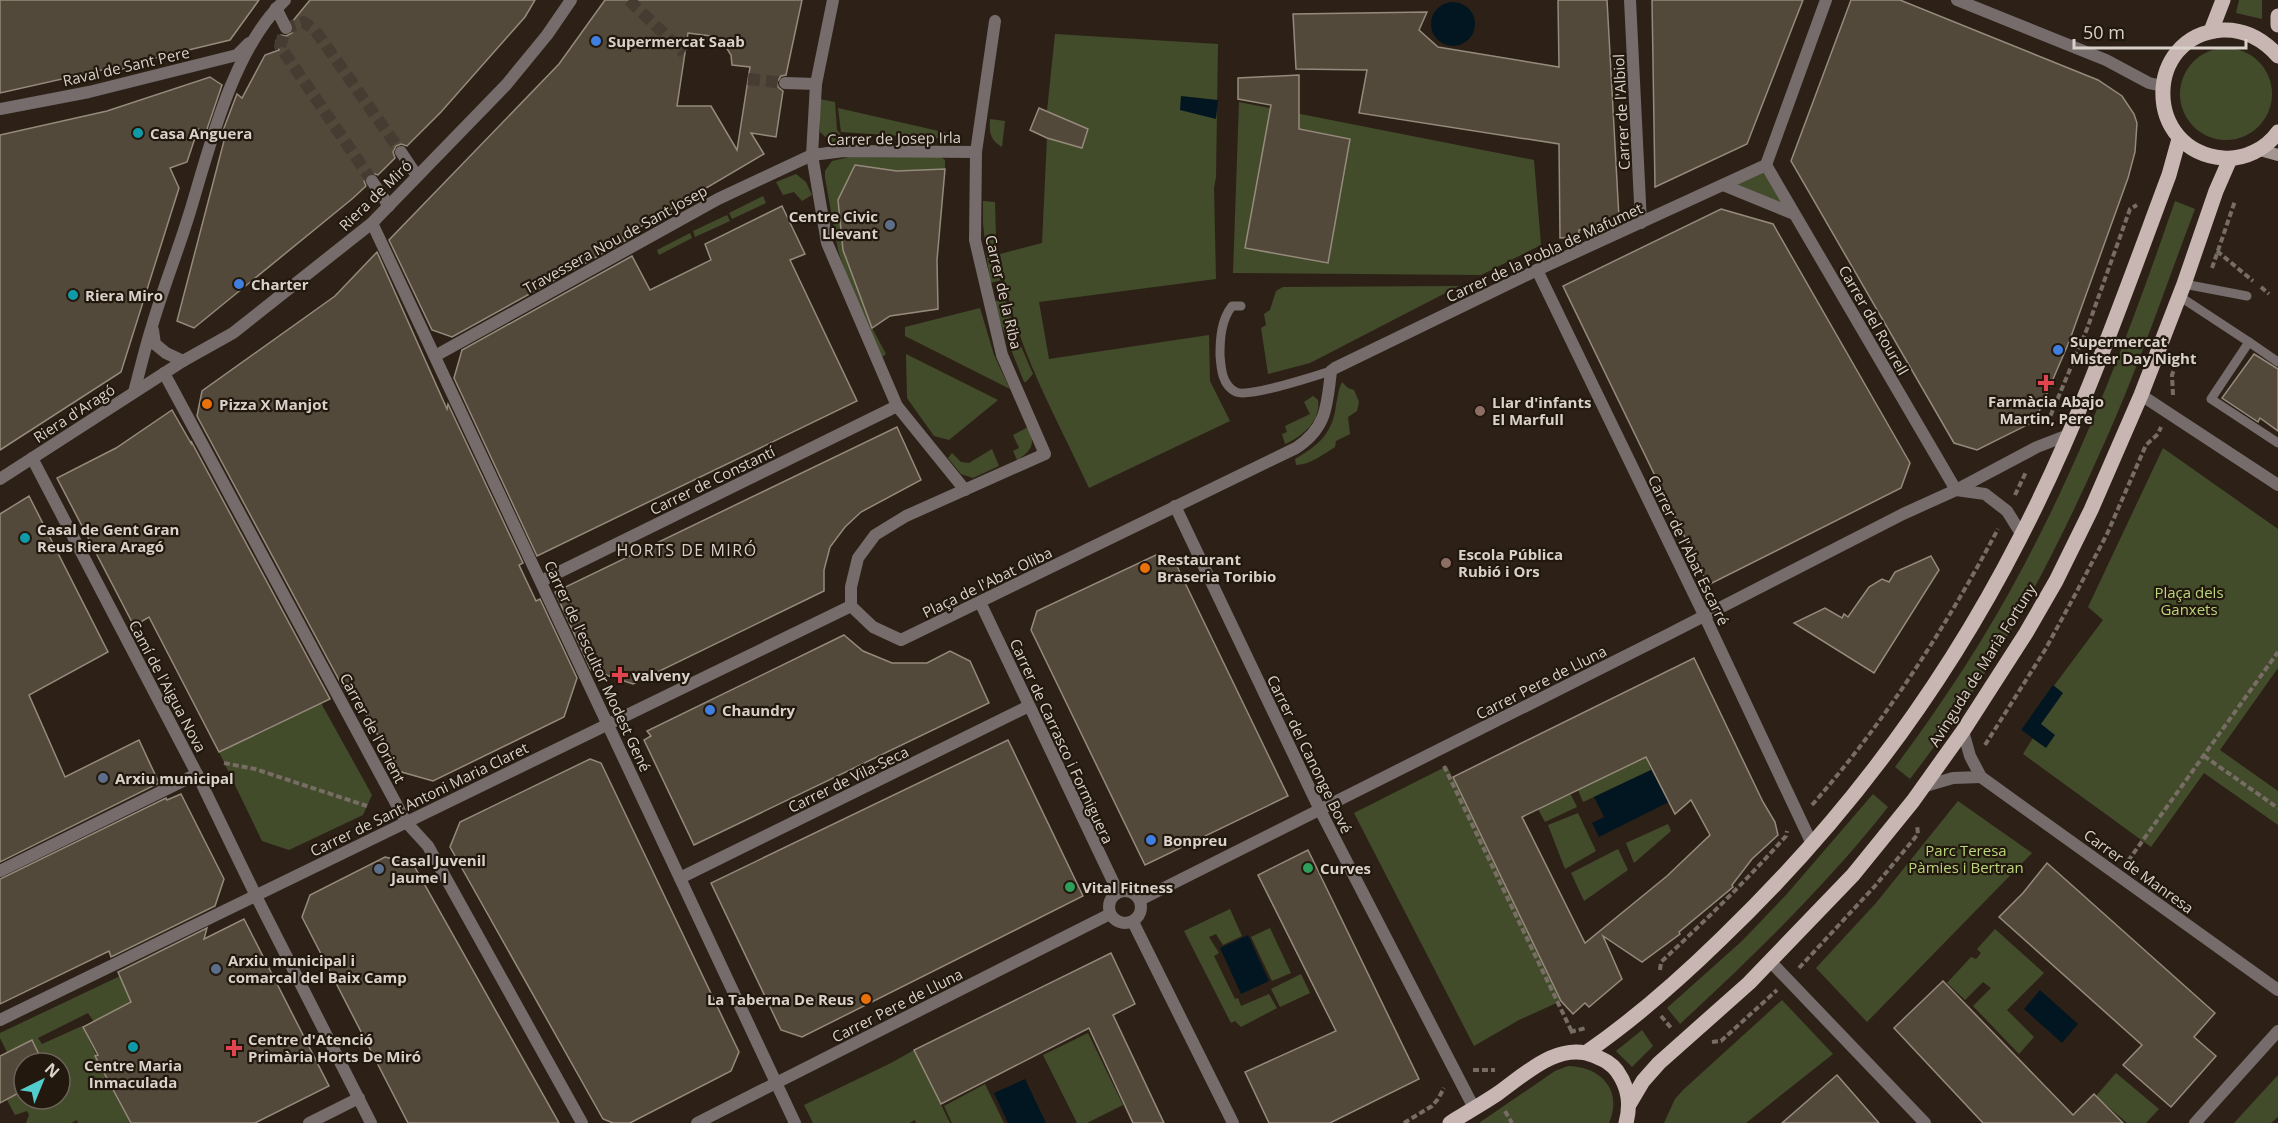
<svg xmlns="http://www.w3.org/2000/svg" width="2278" height="1123" font-family="'Open Sans',sans-serif">
	<style>
		.green { fill: #424c2b }
		.water { fill: #021621 }
		.building { fill: #53493b; stroke: #958a7b; stroke-width: 1.5; fill-rule: evenodd }
		.lines { fill: none; stroke-linecap: round; stroke-linejoin: round }
		.street-tunnel { stroke: #473c32; stroke-width: 12; stroke-dasharray: 12 6; stroke-linecap: butt }
		.path { stroke: #776d64; stroke-width: 4; stroke-dasharray: 6 3; stroke-linecap: butt }
		.lane { stroke: #756c6b; stroke-width: 9 }
		.street { stroke: #756c6b; stroke-width: 12 }
		.secondary { stroke: #a49693; stroke-width: 12 }
		.primary { stroke: #c8b6b3; stroke-width: 15 }
		.shop-dot { fill: #3f7fe0; stroke: #23180d; stroke-width: 2 }
		.culture-dot { fill: #0f9aa8; stroke: #23180d; stroke-width: 2 }
		.service-dot { fill: #5c6f8a; stroke: #23180d; stroke-width: 2 }
		.health-dot { fill: #e0444e; stroke: #23180d; stroke-width: 2 }
		.food-dot { fill: #e8710a; stroke: #23180d; stroke-width: 2 }
		.education-dot { fill: #8d6e63; stroke: #23180d; stroke-width: 2 }
		.leisure-dot { fill: #2e9e5b; stroke: #23180d; stroke-width: 2 }
		.labels { text-anchor: middle; dominant-baseline: central; stroke-width: 4.5; stroke-linejoin: round; paint-order: stroke }
		.poi-label { font-size: 15px; font-weight: bold; fill: #d9d2cb; stroke: #23180d; text-anchor: start }
		.street-label { font-size: 15px; fill: #d9d2cb; stroke: #23180d }
		.park-label { font-size: 15px; fill: #bad67b; stroke: #23180d }
		.neighbourhood-label { font-size: 16px; letter-spacing: 1.5px; fill: #d9d2cb; stroke: #23180d }
	</style>
	<rect width="100%" height="100%" fill="#2d2117"/>
	<!-- green -->
	<g class="green">
		<polygon points="2239,0 2262,0 2262,19 2236,13"/>
		<path d="M1055,34L1218,44L1216,177L1214,188L1216,279L1039,302L1049,359L1209,335L1210,381L1230,421L1089,488C1054,412 1010,338 1000,254L1042,243L1047,138L1030,130L1039,108L1047,111Z"/>
		<circle cx="2226" cy="94" r="46"/>
		<polygon points="819,99 835,102 837,130 847,142 831,142 820,132"/>
		<polygon points="1239,102 1534,160 1541,245 1481,275 1233,273"/>
		<polygon points="838,108 956,135 959,140 841,132"/>
		<path d="M990,119L1005,121L1002,147C990,140 989,132 990,119Z"/>
		<polygon points="854,156 941,157 945,160 945,169 897,171 855,165 838,200 843,250 872,328 886,354 882,357 848,280 838,250 825,178 825,171 832,161"/>
		<polygon points="1765,171 1786,207 1733,185"/>
		<polygon points="796,174 806,182 812,195 802,201 794,192 783,195 776,182"/>
		<polygon points="763,196 766,203 732,219 729,213"/>
		<polygon points="983,201 995,202 996,237 1002,280 990,283 983,224"/>
		<path d="M2175,201L2195,209C2165,288 2138,369 2103,446C2064,534 2020,622 1966,702C1948,728 1929,754 1910,779L1895,767C1943,703 1986,637 2023,567C2085,451 2132,326 2175,201Z"/>
		<polygon points="727,215 730,221 695,237 693,231"/>
		<polygon points="690,233 692,238 659,255 657,250"/>
		<polygon points="1459,286 1310,363 1268,374 1261,328 1266,325 1264,314 1270,310 1276,291 1283,287"/>
		<polygon points="1006,300 1017,337 1033,374 1026,382 1024,382 1000,322 995,301"/>
		<polygon points="980,308 994,355 1010,389 905,336 905,327"/>
		<polygon points="906,354 998,400 949,440 934,436 907,398"/>
		<path d="M1342,382L1348,388L1354,390L1359,402L1357,411L1348,417L1350,434L1336,441L1335,447C1324,454 1309,465 1296,465L1295,459C1318,446 1333,433 1336,405C1338,396 1338,390 1342,382Z"/>
		<path d="M1313,396L1318,400C1321,421 1303,436 1285,444L1282,434L1287,432L1285,426L1310,414L1304,402Z"/>
		<path d="M1028,427C1036,443 1032,451 1017,460L1013,451L1019,448L1013,435Z"/>
		<polygon points="2163,448 2278,529 2278,668 2220,750 2278,791 2278,825 2204,773 2151,847 2023,754 2033,738 2021,730 2103,620 2088,607"/>
		<polygon points="992,449 999,466 973,478 961,474 948,458 952,453 961,462 969,463"/>
		<polygon points="321,703 372,795 363,815 289,850 262,841 219,752"/>
		<polygon points="1646,757 1651,770 1583,802 1578,790"/>
		<polygon points="1447,766 1561,1001 1519,1020 1474,1046 1354,813"/>
		<polygon points="1570,793 1577,807 1545,822 1538,809"/>
		<path d="M1873,794L1888,807C1826,886 1754,955 1680,1024L1667,1008L1742,941L1786,895Z"/>
		<polygon points="1958,801 2032,853 1867,1022 1816,968 1876,903"/>
		<polygon points="1578,813 1596,851 1565,869 1548,825"/>
		<polygon points="1668,824 1671,831 1634,863 1626,843"/>
		<polygon points="1618,849 1628,870 1584,901 1571,873"/>
		<polygon points="1230,909 1242,936 1223,945 1216,934 1209,937 1219,953 1214,956 1235,999 1238,998 1241,1006 1269,994 1277,1008 1241,1027 1235,1021 1231,1023 1184,931"/>
		<polygon points="1270,928 1291,973 1272,981 1251,937"/>
		<polygon points="1995,929 2044,973 2007,1010 2034,1037 2019,1054 1973,1006 1991,988 1983,982 1965,1000 1947,983 1971,957 1976,959 1981,953 1977,949"/>
		<polygon points="1301,974 1310,993 1280,1007 1271,989"/>
		<polygon points="120,976 131,1002 94,1022 88,1013 38,1038 42,1044 82,1026 130,1123 78,1123 77,1120 71,1123 26,1123 29,1115 27,1111 15,1115 7,1100 24,1090 24,1099 60,1099 60,1063 43,1063 9,1056 0,1038 0,1033"/>
		<polygon points="1782,1000 1833,1054 1746,1123 1664,1123 1675,1099 1683,1090"/>
		<polygon points="1642,1030 1653,1046 1632,1067 1616,1051"/>
		<polygon points="1088,1033 1123,1105 1087,1123 1077,1123 1043,1055"/>
		<polygon points="914,1050 950,1123 916,1123 915,1120 909,1123 813,1123 804,1105 891,1063"/>
		<path d="M1568,1066C1601,1067 1623,1090 1609,1123H1479L1555,1071Z"/>
		<polygon points="2116,1073 2159,1109 2146,1123 2127,1123 2096,1096"/>
		<polygon points="2278,1075 2278,1117 2271,1123 2234,1123"/>
		<polygon points="985,1084 1004,1123 952,1123 944,1106"/>
	</g>
	<!-- water -->
	<g class="water">
		<circle cx="1453" cy="24" r="22"/>
		<polygon points="1181,96 1218,100 1216,119 1180,110"/>
		<polygon points="2053,685 2063,693 2041,724 2055,735 2046,748 2021,730"/>
		<polygon points="1651,770 1669,802 1599,837 1592,823 1604,817 1594,797"/>
		<polygon points="1248,935 1269,981 1241,994 1220,948"/>
		<polygon points="2040,990 2078,1024 2062,1043 2024,1009"/>
		<polygon points="1025,1079 1046,1123 1008,1123 994,1093"/>
	</g>
	<!-- building -->
	<g class="building">
		<polygon points="0,0 259,0 230,40 134,63 134,66 119,70 115,67 0,93"/>
		<polygon points="310,0 535,0 525,17 441,112 407,146 401,144 396,146 393,152 395,158 378,175 372,173 367,175 364,181 366,186 352,199 194,328 177,321 225,137 221,136 235,99 237,94 242,98 265,55 279,50 276,41 281,35 286,36 292,33 294,28 292,22"/>
		<path d="M605,0H802L786,75L781,76L777,82L778,87L783,91L776,137L751,133L764,154L623,237L625,241L452,337L432,330L389,240L559,64ZM688,33L711,36L726,47L731,55L732,65L750,67L737,150L711,106H677Z"/>
		<polygon points="1558,0 1607,0 1619,218 1609,219 1610,223 1598,224 1598,228 1579,230 1579,237 1560,238 1559,144 1359,113 1367,70 1296,69 1293,14 1427,12 1419,30 1438,47 1559,67"/>
		<polygon points="1652,0 1803,0 1747,144 1655,187"/>
		<polygon points="1851,0 1900,0 2098,80 2122,96 2134,114 2137,123 2135,152 2128,178 2069,342 2035,421 1977,450 1954,443 1791,161"/>
		<polygon points="1299,75 1299,129 1350,139 1328,263 1245,248 1271,105 1238,99 1238,78"/>
		<polygon points="210,77 222,85 206,132 198,129 187,162 170,168 179,188 121,372 0,450 0,135 107,111"/>
		<polygon points="1039,108 1088,129 1082,148 1047,138 1030,130"/>
		<polygon points="855,165 897,171 945,169 937,260 938,309 890,316 872,328 843,250 838,200"/>
		<polygon points="782,206 805,254 790,260 857,401 537,556 454,378 462,350 632,256 650,290 711,260 705,244"/>
		<polygon points="1721,209 1773,224 1910,463 1901,488 1708,585 1563,286"/>
		<polygon points="377,252 447,409 448,404 523,563 519,565 536,601 540,599 577,678 564,717 433,781 398,771 351,688 345,691 197,416 202,391 335,296"/>
		<polygon points="2254,354 2278,369 2278,431 2260,418 2258,422 2222,398"/>
		<polygon points="172,410 191,443 191,441 330,699 219,752 149,617 134,626 57,478 116,448"/>
		<polygon points="897,427 921,480 861,512 845,527 830,547 824,570 824,591 633,684 591,670 555,592"/>
		<polygon points="29,496 108,652 29,695 65,777 139,740 159,783 0,862 0,514"/>
		<polygon points="1158,554 1174,560 1288,796 1145,865 1031,630 1037,611"/>
		<polygon points="1931,556 1939,570 1874,673 1794,623 1825,608 1842,618 1844,614 1848,617 1869,587 1882,579 1889,582 1895,572"/>
		<polygon points="844,635 863,651 892,663 927,663 950,651 970,661 989,703 694,845 644,740 651,736 647,731"/>
		<path d="M1694,658L1763,802L1775,822L1778,835L1752,859L1732,885L1733,887L1679,932L1680,934L1642,962L1603,936L1622,979L1589,1007L1585,1003L1573,1014L1561,1001L1453,777ZM1646,757L1675,814L1691,800L1710,835L1667,876L1585,943L1522,817Z"/>
		<polygon points="1008,740 1083,896 802,1037 781,1030 711,883"/>
		<polygon points="590,759 601,763 739,1052 731,1071 630,1123 613,1123 603,1119 450,847 460,822"/>
		<polygon points="181,794 224,879 215,906 111,957 109,951 0,1004 0,879 166,798 167,800"/>
		<polygon points="1308,850 1419,1079 1330,1123 1269,1123 1245,1072 1336,1031 1258,875"/>
		<polygon points="385,857 413,864 559,1123 408,1123 302,917 310,895"/>
		<polygon points="2047,863 2215,1013 2194,1037 2216,1056 2171,1107 2123,1065 2142,1045 1999,917 2023,893"/>
		<polygon points="244,919 329,1086 255,1123 131,1123 95,1056 98,1055 83,1027 131,1002 118,972 207,928 204,939"/>
		<polygon points="1111,953 1135,1004 1113,1015 1164,1123 1133,1123 1089,1028 941,1104 914,1050"/>
		<polygon points="1943,981 2073,1115 2094,1094 2123,1123 1983,1123 1894,1028"/>
		<polygon points="32,1040 43,1063 24,1063 24,1090 0,1103 0,1056"/>
		<polygon points="1837,1075 1879,1123 1782,1123"/>
	</g>
	<g class="lines">
		<!-- street-tunnel -->
		<g class="street-tunnel">
			<polyline points="629,0 684,53"/>
			<polyline points="748,79 785,83"/>
			<polyline points="372,181 280,46 286,28 304,22 315,30 401,152"/>
		</g>
		<!-- path -->
		<g class="path">
			<polyline points="2217,251 2253,281"/>
			<polyline points="2212,268 2235,201"/>
			<polyline points="2261,287 2269,294"/>
			<polyline points="2173,395 2172,375 2177,362"/>
			<polyline points="2047,424 2087,329 2130,209 2137,205"/>
			<polyline points="2015,495 2026,472"/>
			<polyline points="1985,745 2045,650 2076,593 2107,534 2146,445 2158,434 2161,427"/>
			<polyline points="2204,756 2278,808"/>
			<polyline points="224,763 255,769 367,806"/>
			<polyline points="1444,766 1572,1032"/>
			<path d="M1812,805C1885,722 1946,627 1998,529"/>
			<polyline points="2128,861 2278,652"/>
			<polyline points="1799,968 1875,886 1918,834 1917,825"/>
			<path d="M1660,970L1661,962C1705,921 1747,880 1786,836L1787,831"/>
			<polyline points="1661,1016 1672,1029"/>
			<polyline points="1570,1032 1586,1028"/>
			<polyline points="1712,1042 1721,1041 1777,990"/>
			<polyline points="1473,1070 1495,1070"/>
			<polyline points="1505,1111 1512,1123"/>
			<polyline points="1404,1123 1432,1106 1438,1099 1444,1088"/>
		</g>
		<!-- lane -->
		<g class="lane">
			<polyline points="2184,284 2247,296"/>
			<polyline points="2179,296 2249,342 2211,399 2278,443"/>
			<path d="M1241,306H1232C1221,320 1220,339 1220,355C1221,369 1222,385 1236,392C1249,398 1314,376 1331,371"/>
			<polyline points="2249,342 2278,362"/>
		</g>
		<!-- street -->
		<g class="street">
			<polyline points="833,0 816,84 812,155 827,243 897,406 965,490"/>
			<polyline points="1630,0 1641,223"/>
			<polyline points="1957,0 2106,60 2149,83 2162,86"/>
			<polyline points="276,8 286,28"/>
			<path d="M995,21L976,152L975,240L1002,355L1045,454L906,516L875,535L858,558L851,587V606L873,627L901,640L1296,448C1327,428 1327,405 1331,371L1335,368L1537,270L1766,165"/>
			<polyline points="785,83 816,84"/>
			<polyline points="0,109 89,92 237,55 249,43"/>
			<polyline points="401,152 417,176"/>
			<polyline points="1766,165 1956,490"/>
			<polyline points="1766,165 1826,0"/>
			<polyline points="372,181 389,206"/>
			<polyline points="1723,185 1794,214"/>
			<polyline points="372,223 795,1123"/>
			<polyline points="1537,270 1705,617 1812,844"/>
			<polyline points="153,330 155,344 166,353 183,361"/>
			<polyline points="435,356 718,199 812,155 844,151 976,152"/>
			<polyline points="164,373 406,822 428,846 582,1123"/>
			<path d="M134,392C140,370 145,348 152,326C164,285 180,246 192,205C211,141 235,46 285,0"/>
			<polyline points="2141,395 2278,485"/>
			<polyline points="32,458 197,774 256,896 371,1123"/>
			<polyline points="0,479 183,361 233,333 372,223 506,85 547,35 571,0"/>
			<polyline points="1956,490 1985,494 2007,511 2022,535"/>
			<polyline points="1175,506 1320,810 1474,1108"/>
			<polyline points="541,581 897,406"/>
			<polyline points="980,602 1118,892"/>
			<polyline points="1963,731 1970,756 1981,777 2278,990"/>
			<polyline points="1922,787 1953,778 1981,777"/>
			<polyline points="0,871 197,774"/>
			<polyline points="680,878 1029,706"/>
			<circle cx="1125" cy="907" r="16"/>
			<polyline points="1140,900 1669,634 1903,514 1956,490 2037,447 2068,435"/>
			<polyline points="1133,922 1233,1123"/>
			<polyline points="1770,961 1925,1123"/>
			<polyline points="0,1020 851,606"/>
			<polyline points="309,1123 359,1098"/>
			<polyline points="697,1123 1110,914"/>
			<polyline points="2195,1123 2278,1031"/>
		</g>
		<!-- secondary -->
		<polyline class="secondary" points="2260,150 2278,155"/>
		<!-- primary -->
		<g class="primary">
			<polyline points="2278,16 2278,25"/>
			<polyline points="2211,31 2223,0"/>
			<path d="M2278,56C2263,39 2245,29 2222,30C2143,36 2143,151 2223,158C2244,160 2266,149 2278,132"/>
			<path d="M1587,1052C1636,1018 1680,979 1722,938C1843,822 1944,687 2020,538C2080,422 2123,298 2169,175L2179,139"/>
			<polyline points="1630,1103 1643,1081 1659,1063 1749,983 1853,875 1913,801 1963,731 2026,633 2056,581 2091,510 2141,395 2184,284 2216,191 2230,159"/>
			<path d="M1450,1123C1466,1113 1482,1104 1497,1094C1524,1075 1559,1040 1595,1056C1604,1060 1611,1063 1617,1071C1629,1088 1631,1104 1626,1123"/>
		</g>
	</g>
	<!-- markers -->
	<g class="shop-dot">
		<circle cx="596" cy="41" r="6"/>
		<circle cx="239" cy="284" r="6"/>
		<circle cx="2058" cy="350" r="6"/>
		<circle cx="710" cy="710" r="6"/>
		<circle cx="1151" cy="840" r="6"/>
	</g>
	<g class="culture-dot">
		<circle cx="138" cy="133" r="6"/>
		<circle cx="73" cy="295" r="6"/>
		<circle cx="25" cy="538" r="6"/>
		<circle cx="133" cy="1047" r="6"/>
	</g>
	<g class="service-dot">
		<circle cx="890" cy="225" r="6"/>
		<circle cx="103" cy="778" r="6"/>
		<circle cx="379" cy="869" r="6"/>
		<circle cx="216" cy="969" r="6"/>
	</g>
	<g class="health-dot">
		<path d="M2043 374h6v6h6v6h-6v6h-6v-6h-6v-6h6z"/>
		<path d="M617 666h6v6h6v6h-6v6h-6v-6h-6v-6h6z"/>
		<path d="M231 1039h6v6h6v6h-6v6h-6v-6h-6v-6h6z"/>
	</g>
	<g class="food-dot">
		<circle cx="207" cy="404" r="6"/>
		<circle cx="1145" cy="568" r="6"/>
		<circle cx="866" cy="999" r="6"/>
	</g>
	<g class="education-dot">
		<circle cx="1480" cy="411" r="6"/>
		<circle cx="1446" cy="563" r="6"/>
	</g>
	<g class="leisure-dot">
		<circle cx="1308" cy="868" r="6"/>
		<circle cx="1070" cy="887" r="6"/>
	</g>
	<g class="labels">
		<!-- poi labels -->
		<g class="poi-label">
			<text x="608" y="41">Supermercat Saab</text>
			<text x="150" y="133">Casa Anguera</text>
			<text x="878" y="216" text-anchor="end">Centre Civic<tspan x="878" dy="17">Llevant</tspan></text>
			<text x="251" y="284">Charter</text>
			<text x="85" y="295">Riera Miro</text>
			<text x="2070" y="341">Supermercat<tspan x="2070" dy="17">Mister Day Night</tspan></text>
			<text x="2046" y="401" text-anchor="middle">Farmàcia Abajo<tspan x="2046" dy="17">Martin, Pere</tspan></text>
			<text x="1492" y="402">Llar d'infants<tspan x="1492" dy="17">El Marfull</tspan></text>
			<text x="219" y="404">Pizza X Manjot</text>
			<text x="37" y="529">Casal de Gent Gran<tspan x="37" dy="17">Reus Riera Aragó</tspan></text>
			<text x="1458" y="554">Escola Pública<tspan x="1458" dy="17">Rubió i Ors</tspan></text>
			<text x="1157" y="559">Restaurant<tspan x="1157" dy="17">Braseria Toribio</tspan></text>
			<text x="632" y="675">valveny</text>
			<text x="722" y="710">Chaundry</text>
			<text x="115" y="778">Arxiu municipal</text>
			<text x="1163" y="840">Bonpreu</text>
			<text x="391" y="860">Casal Juvenil<tspan x="391" dy="17">Jaume I</tspan></text>
			<text x="1320" y="868">Curves</text>
			<text x="1082" y="887">Vital Fitness</text>
			<text x="228" y="960">Arxiu municipal i<tspan x="228" dy="17">comarcal del Baix Camp</tspan></text>
			<text x="854" y="999" text-anchor="end">La Taberna De Reus</text>
			<text x="248" y="1039">Centre d'Atenció<tspan x="248" dy="17">Primària Horts De Miró</tspan></text>
			<text x="133" y="1065" text-anchor="middle">Centre Maria<tspan x="133" dy="17">Inmaculada</tspan></text>
		</g>
		<!-- street labels -->
		<g class="street-label">
			<text transform="translate(126 66) rotate(-13)">Raval de Sant Pere</text>
			<text transform="translate(1621 112) rotate(-93)">Carrer de l'Albiol</text>
			<text transform="translate(894 138) rotate(-1)">Carrer de Josep Irla</text>
			<text transform="translate(375 195) rotate(-44)">Riera de Miró</text>
			<text transform="translate(615 239) rotate(-29)">Travessera Nou de Sant Josep</text>
			<text transform="translate(1544 252) rotate(-25)">Carrer de la Pobla de Mafumet</text>
			<text transform="translate(1004 292) rotate(77)">Carrer de la Riba</text>
			<text transform="translate(1874 320) rotate(60)">Carrer del Rourell</text>
			<text transform="translate(74 413) rotate(-33)">Riera d'Aragó</text>
			<text transform="translate(712 480) rotate(-26)">Carrer de Constantí</text>
			<text transform="translate(1689 550) rotate(64)">Carrer de l'Abat Escarré</text>
			<text transform="translate(987 582) rotate(-26)">Plaça de l'Abat Oliba</text>
			<text transform="translate(1982 665) rotate(-58)">Avinguda de Marià Fortuny</text>
			<text transform="translate(598 666) rotate(65)">Carrer de l'escultor Modest Gené</text>
			<text transform="translate(1541 682) rotate(-27)">Carrer Pere de Lluna</text>
			<text transform="translate(168 686) rotate(62)">Camí de l'Aigua Nova</text>
			<text transform="translate(373 728) rotate(62)">Carrer de l'Orient</text>
			<text transform="translate(1062 741) rotate(65)">Carrer de Carrasco i Formiguera</text>
			<text transform="translate(1310 754) rotate(64)">Carrer del Canonge Bové</text>
			<text transform="translate(848 779) rotate(-26)">Carrer de Vila-Seca</text>
			<text transform="translate(419 799) rotate(-26)">Carrer de Sant Antoni Maria Claret</text>
			<text transform="translate(2139 871) rotate(36)">Carrer de Manresa</text>
			<text transform="translate(897 1005) rotate(-27)">Carrer Pere de Lluna</text>
		</g>
		<!-- park labels -->
		<g class="park-label">
			<text x="2189" y="592">Plaça dels<tspan x="2189" dy="17">Ganxets</tspan></text>
			<text x="1966" y="850">Parc Teresa<tspan x="1966" dy="17">Pàmies i Bertran</tspan></text>
		</g>
		<!-- neighbourhood labels -->
		<g class="neighbourhood-label">
			<text x="687" y="550">HORTS DE MIRÓ</text>
		</g>
	</g>
	<!-- north arrow -->
	<g transform="translate(42 1081) rotate(43)"><circle r="28" fill="#23180d" stroke="#6c6259" stroke-width="1.5"/>
	<path d="M0-4.5L10 22L0 15L-10 22Z" fill="#52cdcd"/>
	<text y="-9" font-size="16" font-weight="bold" text-anchor="middle" fill="#d9d2cb">N</text>
	</g>
	<!-- scale -->
	<path d="M2074 39v9h172v-9" fill="none" stroke="#d9d2cb" stroke-width="3"/>
	<text x="2083" y="39" font-size="18" fill="#d9d2cb" stroke="#23180d" stroke-width="4.5" paint-order="stroke">50 m</text>
</svg>
